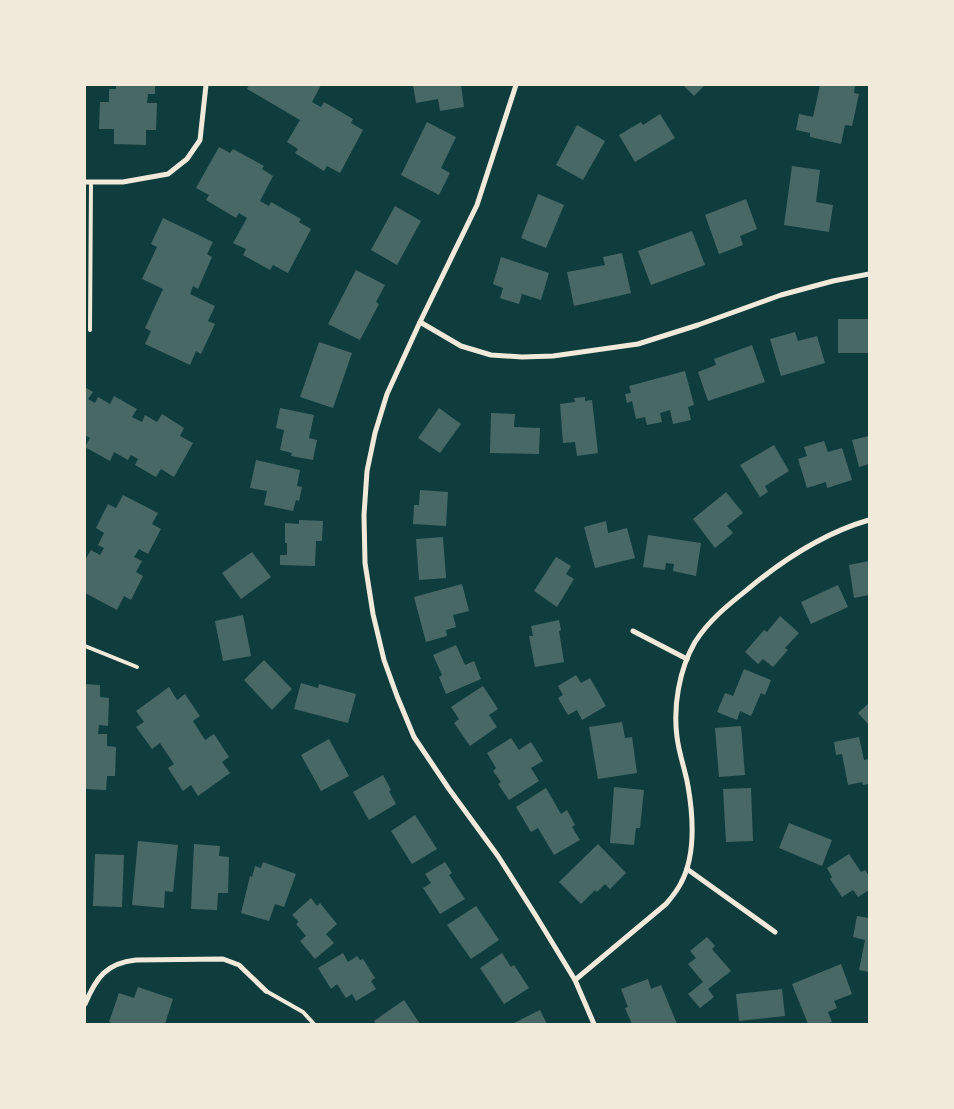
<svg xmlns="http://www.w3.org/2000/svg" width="954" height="1109" font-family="Raleway,sans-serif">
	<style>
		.building { fill: #486865 }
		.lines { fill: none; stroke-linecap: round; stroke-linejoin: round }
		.service { stroke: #f1e9da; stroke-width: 4 }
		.minor { stroke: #f1e9da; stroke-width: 5 }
	</style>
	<rect width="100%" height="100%" fill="#0f3d3e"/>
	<!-- building -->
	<g class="building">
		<polygon points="116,85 155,85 155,94 148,94 147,103 157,103 156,130 146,130 146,145 114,144 114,129 99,129 100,102 109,102 109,89 116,89"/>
		<polygon points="249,85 321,85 312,102 321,107 324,102 353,119 351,123 363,130 340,173 327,166 324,171 295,153 298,149 287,142 300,120 247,89"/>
		<polygon points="413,85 461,85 464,107 440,111 438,99 416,103"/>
		<polygon points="683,85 705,85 694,96"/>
		<polygon points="820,85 855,85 854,93 859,94 852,126 845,125 841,144 810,137 810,133 796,130 799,114 813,117"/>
		<polygon points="660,114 675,138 635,162 619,135 641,122 643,125"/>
		<polygon points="427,122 456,137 441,168 450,173 439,195 401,175"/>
		<polygon points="577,125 605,141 583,180 556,165"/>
		<polygon points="219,147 230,153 233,149 264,166 262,169 273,176 260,201 269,206 271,202 301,219 299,222 311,229 288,273 273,265 270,270 243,255 246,249 233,243 247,218 239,213 236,218 206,200 209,195 196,188"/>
		<polygon points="792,166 820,170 816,202 833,205 829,232 784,225"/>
		<polygon points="538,194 564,205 546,248 521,238"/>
		<polygon points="746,199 757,229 740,236 743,245 719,254 705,215"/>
		<polygon points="395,206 421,221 397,265 371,250"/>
		<polygon points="163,218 213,242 207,254 212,257 198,289 193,286 190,294 215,306 208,321 215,324 201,354 196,351 190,365 145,344 151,331 145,328 163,289 142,279 157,247 151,244"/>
		<polygon points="692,231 705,265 651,285 638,251"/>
		<polygon points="622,253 631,293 574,306 567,272 605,265 603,257"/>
		<polygon points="501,257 549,273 541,300 522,294 519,304 500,298 503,288 493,284"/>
		<polygon points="356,270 385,285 376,302 379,304 360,340 328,324"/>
		<rect x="838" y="319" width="31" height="34"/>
		<polygon points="795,332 798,341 817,336 825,363 781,376 770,339"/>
		<polygon points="319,342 352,353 333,408 300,397"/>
		<polygon points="752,345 765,382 708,401 698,372 716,365 714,359"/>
		<polygon points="685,371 694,405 688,407 691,420 673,424 670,410 660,413 662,422 647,425 645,417 636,419 632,401 627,403 625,394 631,393 629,386"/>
		<polygon points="85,387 93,392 88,399 95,403 98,397 110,404 114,396 137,409 132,417 142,422 145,415 157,422 162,414 184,428 180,436 193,443 174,477 161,469 156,477 135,465 138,459 131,455 128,460 114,452 110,461 85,447 90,438 85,435"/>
		<polygon points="585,397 585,401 592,400 598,453 577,456 575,442 563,443 560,404 575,402 574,398"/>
		<polygon points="280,408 314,415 309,438 317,440 313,460 291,456 292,453 280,450 284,430 276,428"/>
		<polygon points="439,408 461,424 440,453 418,438"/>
		<polygon points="491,413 515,414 514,427 540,428 539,454 490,453"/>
		<polygon points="869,436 869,464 859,467 852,440"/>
		<polygon points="824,441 828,452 842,448 852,480 827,488 826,482 807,488 798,459 807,456 804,447"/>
		<polygon points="774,445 789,471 765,486 768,492 760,497 740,465"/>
		<polygon points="256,460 300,470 297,486 302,487 299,501 296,500 293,511 264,505 267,491 250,488"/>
		<polygon points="420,490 448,492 446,526 413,524 414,505 419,505"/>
		<polygon points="726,492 743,513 727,526 733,533 715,548 693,519"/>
		<polygon points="123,495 158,513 152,524 161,529 148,554 139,549 134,557 142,561 136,572 143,576 131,600 124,596 117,610 85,593 85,560 91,550 100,555 104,548 98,545 104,533 96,528 108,504 116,508"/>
		<polygon points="299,520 323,521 322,541 316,541 315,566 280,565 280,555 287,555 287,543 285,543 285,523 299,524"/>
		<polygon points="606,521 608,533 627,528 635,558 595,568 584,527"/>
		<polygon points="648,535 701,543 696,576 673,571 674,564 666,563 665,570 643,567"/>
		<polygon points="443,537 446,578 419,580 416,539"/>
		<polygon points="252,552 271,577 241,599 222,573"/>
		<polygon points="556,557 571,566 566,574 574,579 557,607 534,591"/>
		<polygon points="869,561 869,595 854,598 849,565"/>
		<polygon points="462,584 469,611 453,615 456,627 446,630 447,636 426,642 414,597"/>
		<polygon points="838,585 848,607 811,624 801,602"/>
		<polygon points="243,615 251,656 223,661 215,621"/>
		<polygon points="780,616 799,633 785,648 788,650 773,667 763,659 758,664 745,652 764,630 767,632"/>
		<polygon points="559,620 561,630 559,631 564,662 535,667 529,636 533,636 531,626"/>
		<polygon points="456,645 465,665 474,661 481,679 446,694 439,677 442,675 433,655"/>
		<polygon points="264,660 292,689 272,710 244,680"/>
		<polygon points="744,669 771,680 765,695 761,693 751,716 740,711 737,720 717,712 725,693 733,696"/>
		<polygon points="576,675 581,683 590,678 606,706 582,720 577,710 568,715 558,698 563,695 558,686"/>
		<polygon points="301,683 318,688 319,684 356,694 348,723 294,709"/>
		<polygon points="85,684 100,685 100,697 109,698 108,726 99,725 98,734 107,734 107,746 116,747 115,776 107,776 106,790 85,789"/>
		<polygon points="483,686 498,709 489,715 497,727 470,746 454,723 459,719 451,707"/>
		<polygon points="169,687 177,700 185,694 200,716 193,721 205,740 214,734 229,757 222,762 230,773 198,796 191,785 183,791 168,768 174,764 160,743 152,749 136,727 144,722 136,711"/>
		<polygon points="869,703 869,725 858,713"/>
		<polygon points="622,722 625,738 632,737 637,773 598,779 589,727"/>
		<polygon points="741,726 745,775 719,777 715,728"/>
		<polygon points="859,737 864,760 869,759 869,784 863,785 862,782 848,785 842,754 836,755 834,742"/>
		<polygon points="511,738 519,750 531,742 543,761 531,768 539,781 509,800 498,784 501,782 493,771 496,768 487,753"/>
		<polygon points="329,739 349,776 321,791 301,755"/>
		<polygon points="383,775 391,790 389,791 396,804 369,820 353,792"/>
		<polygon points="614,787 644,790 640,828 636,828 634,845 610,843"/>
		<polygon points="546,788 561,814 567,810 575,825 572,827 580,840 554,855 538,828 531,832 516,807"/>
		<polygon points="751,788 753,841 726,842 723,789"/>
		<polygon points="415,815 437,849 412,864 391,831"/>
		<polygon points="789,823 832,840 822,866 779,848"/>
		<polygon points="138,841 178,845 173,892 165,891 164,908 132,905"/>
		<polygon points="194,844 220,846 219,856 229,857 228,893 218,893 217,910 191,909"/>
		<polygon points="598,844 626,873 610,889 605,884 597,892 595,890 581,904 559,882"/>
		<polygon points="95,854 124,855 122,907 93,906"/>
		<polygon points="849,854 861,872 865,870 869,876 869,890 858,897 853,890 842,897 830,879 832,877 827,868"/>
		<polygon points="263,862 296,874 284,907 275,904 269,921 241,913 250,876 252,877 255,866 261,868"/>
		<polygon points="445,862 452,873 449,875 465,899 440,914 423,888 431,883 425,874"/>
		<polygon points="311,898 317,906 320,903 337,924 326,934 334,943 315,959 300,941 306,936 296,924 299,922 292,915"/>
		<polygon points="476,906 499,940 471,959 447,925"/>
		<polygon points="857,916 869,918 869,972 859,970 865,940 853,937"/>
		<polygon points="707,937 715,946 712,949 731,971 708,989 714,997 700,1008 688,994 703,982 688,964 696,958 690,951"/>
		<polygon points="343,953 348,962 357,956 360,960 363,959 375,978 371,981 376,989 356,1001 352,994 346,998 337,984 331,989 318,968"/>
		<polygon points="502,953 511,967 514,965 529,988 504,1004 480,968"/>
		<polygon points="841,964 852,994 834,1001 837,1008 828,1012 832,1022 828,1024 808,1024 792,984"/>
		<polygon points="648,979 651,989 661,985 677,1024 632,1024 625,1008 628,1007 621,989"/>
		<polygon points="138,987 173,999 165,1024 115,1024 109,1022 119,993 134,998"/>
		<polygon points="782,989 785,1016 739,1021 736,994"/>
		<polygon points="404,1000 420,1024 376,1024 374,1021"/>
		<polygon points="540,1010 547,1024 512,1024"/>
	</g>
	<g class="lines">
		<!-- service -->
		<g class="service">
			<polyline points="90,330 91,182"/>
			<polyline points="85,646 137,667"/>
			<polyline points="266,991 303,1012 314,1024"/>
		</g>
		<!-- minor -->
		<g class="minor">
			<polyline points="516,85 477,205 420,322 387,394 375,433 367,471 364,515 365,563 373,614 384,660 397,696 414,737 449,789 498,856 536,916 575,980 594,1024"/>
			<polyline points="85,182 123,182 168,174 187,159 200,140 206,85"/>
			<polyline points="420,322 461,346 491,355 522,357 553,356 638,344 698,325 781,295 833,281 869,274"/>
			<polyline points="633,631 687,659"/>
			<polyline points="687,869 775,932"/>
			<path d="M575,980L666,904C672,897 677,891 681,883C696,855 693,815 688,786C685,769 679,754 677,737C673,706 679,670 695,642C709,620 728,605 748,589C784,559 824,533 869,520"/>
			<path d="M85,1004C96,978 106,963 136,960L223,959L239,965L266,991"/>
		</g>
	</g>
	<!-- border -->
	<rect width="954" height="1109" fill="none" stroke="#f1e9da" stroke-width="172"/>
</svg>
